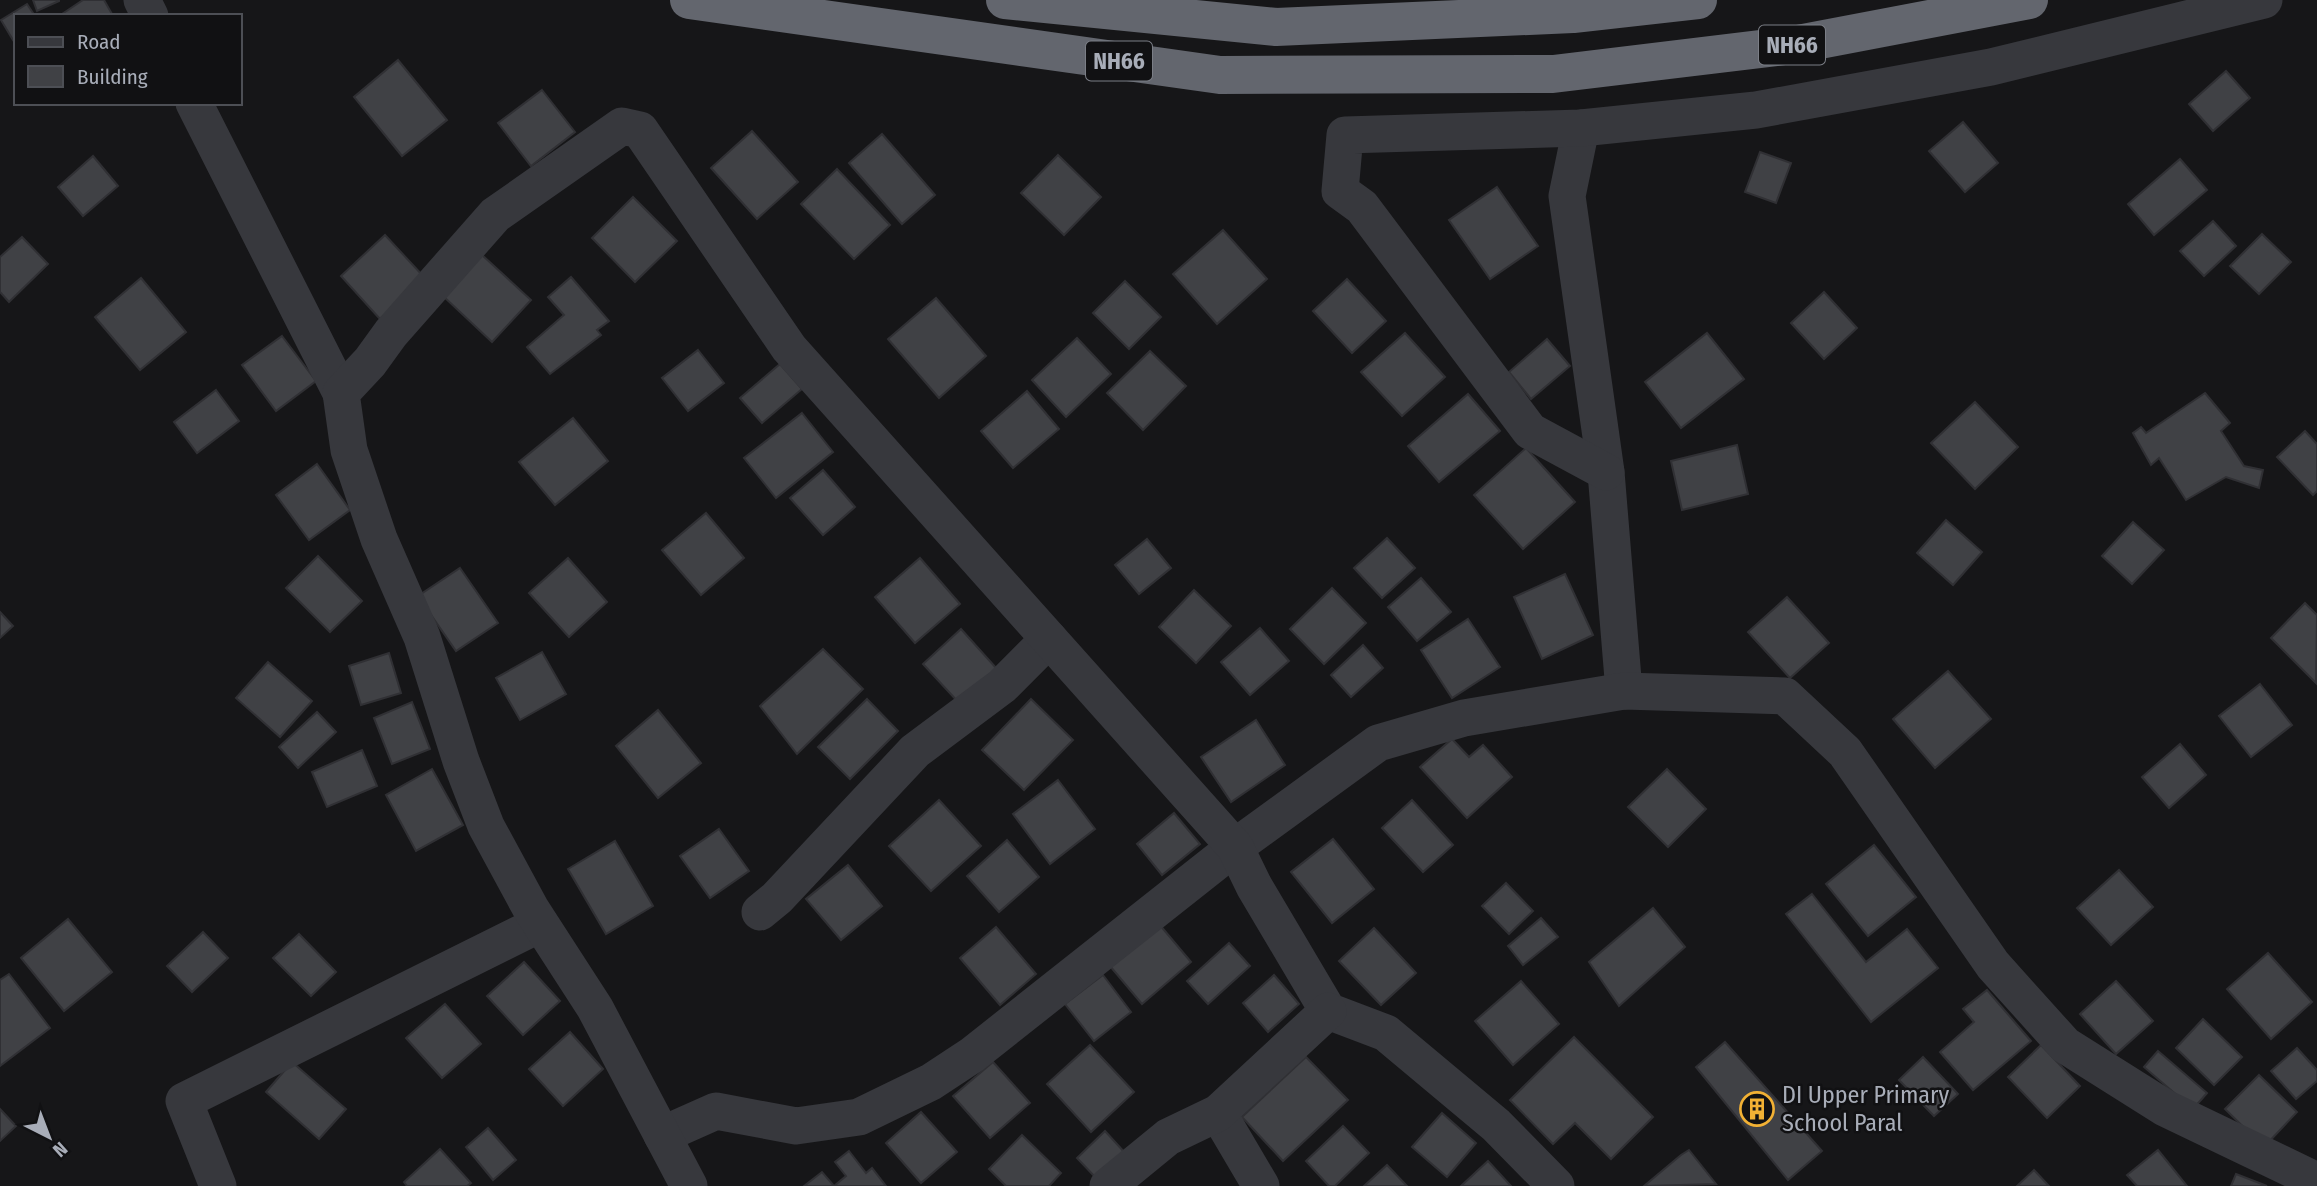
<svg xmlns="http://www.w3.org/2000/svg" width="2317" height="1186" font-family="'Fira Sans Condensed',sans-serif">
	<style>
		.building { fill: #404145; stroke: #303034; stroke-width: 2 }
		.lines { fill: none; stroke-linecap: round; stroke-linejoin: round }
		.minor { stroke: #37383d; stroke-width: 37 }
		.highway { stroke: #63666e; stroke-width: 38 }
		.labels { text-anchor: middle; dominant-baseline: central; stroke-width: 5; stroke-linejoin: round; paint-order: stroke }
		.shield { fill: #111113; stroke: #7b7e86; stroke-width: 2 }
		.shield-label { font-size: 23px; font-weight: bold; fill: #a8adb8 }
		.poi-label { font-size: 24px; fill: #a8adb8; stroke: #111113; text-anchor: start }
	</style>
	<rect width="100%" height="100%" fill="#161618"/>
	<!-- building -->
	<g class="building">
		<polygon points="33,0 59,0 59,1 37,11"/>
		<polygon points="83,0 104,0 112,14 59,16"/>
		<polygon points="27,4 35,16 16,16 16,38 13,40 1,20"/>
		<polygon points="398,60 447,120 402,156 354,97"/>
		<polygon points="2226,71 2250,98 2213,131 2189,104"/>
		<polygon points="542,90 575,132 531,166 498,123"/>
		<polygon points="1963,122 1998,163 1965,192 1929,151"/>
		<polygon points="752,131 798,182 757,219 711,168"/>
		<polygon points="882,134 935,195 902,224 849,163"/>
		<polygon points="1760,152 1791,163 1776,203 1745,192"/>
		<polygon points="1058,155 1101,197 1064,235 1021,193"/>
		<polygon points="93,156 118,186 83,216 58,187"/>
		<polygon points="2180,159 2207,190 2154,235 2128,204"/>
		<polygon points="837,169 890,225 854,259 801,204"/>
		<polygon points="1497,187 1538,246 1490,279 1449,220"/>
		<polygon points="633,197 677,241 635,282 592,238"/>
		<polygon points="2213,221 2236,246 2204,276 2180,251"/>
		<polygon points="1223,230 1267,279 1217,324 1173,274"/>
		<polygon points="2262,234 2291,262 2259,294 2230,266"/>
		<polygon points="385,235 424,277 380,319 341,276"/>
		<polygon points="22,237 48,264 9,302 0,292 0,257"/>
		<polygon points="482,255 531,300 492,342 443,296"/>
		<polygon points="571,277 609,321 597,330 601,335 550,374 527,347 564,315 548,297"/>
		<polygon points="141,278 186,332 140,370 95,317"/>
		<polygon points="1347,279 1386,321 1352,353 1313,311"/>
		<polygon points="1125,281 1161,317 1129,349 1093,313"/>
		<polygon points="1824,292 1857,328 1824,359 1791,323"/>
		<polygon points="936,298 986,356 939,398 888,339"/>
		<polygon points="1405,333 1445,377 1402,416 1361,372"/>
		<polygon points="1707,333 1744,379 1681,428 1645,382"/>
		<polygon points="282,336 316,381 276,411 242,365"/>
		<polygon points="1077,338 1111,374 1066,417 1032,380"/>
		<polygon points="1547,339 1570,366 1531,399 1509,372"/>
		<polygon points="698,350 724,383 688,411 662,378"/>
		<polygon points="1150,351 1186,386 1143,430 1107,393"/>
		<polygon points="780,364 802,389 762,423 740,398"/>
		<polygon points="216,390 239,421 197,453 174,422"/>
		<polygon points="1027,391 1059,429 1013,468 981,431"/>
		<polygon points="2205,393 2230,423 2221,431 2244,466 2263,470 2259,488 2226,477 2186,500 2159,458 2151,465 2133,433 2141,427 2146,433"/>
		<polygon points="1468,394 1500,431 1439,482 1408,446"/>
		<polygon points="1975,402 2018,447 1975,489 1931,443"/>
		<polygon points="802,413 833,452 776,498 744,458"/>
		<polygon points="573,418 608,461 555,505 519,462"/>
		<polygon points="2305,431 2317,444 2317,491 2313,495 2277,457"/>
		<polygon points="1737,445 1748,494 1682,510 1671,461"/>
		<polygon points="1526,448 1575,502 1523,549 1474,495"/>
		<polygon points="317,464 350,510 309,540 276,495"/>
		<polygon points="823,470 855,507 823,535 790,498"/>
		<polygon points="706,513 744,558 701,595 662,550"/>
		<polygon points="1946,520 1982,552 1953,585 1917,553"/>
		<polygon points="2133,522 2164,550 2132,584 2102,556"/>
		<polygon points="1387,538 1415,568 1382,598 1354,568"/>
		<polygon points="1147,539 1171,568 1139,594 1115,565"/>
		<polygon points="318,556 362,601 330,632 286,588"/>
		<polygon points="568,558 607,602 569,637 529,593"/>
		<polygon points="920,558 960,604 915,643 875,597"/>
		<polygon points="460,568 498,623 456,651 418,596"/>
		<polygon points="1565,574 1593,635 1542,659 1514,597"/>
		<polygon points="1421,578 1451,612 1417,641 1388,607"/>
		<polygon points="1332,588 1366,623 1324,664 1290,629"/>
		<polygon points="1194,590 1231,626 1196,663 1159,627"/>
		<polygon points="1787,597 1829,643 1790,678 1748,632"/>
		<polygon points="2305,603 2317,615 2316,683 2271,638"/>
		<polygon points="0,612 13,626 0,638"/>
		<polygon points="1468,619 1500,667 1452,698 1421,650"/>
		<polygon points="1260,628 1289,661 1250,695 1221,662"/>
		<polygon points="961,629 997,669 960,704 923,664"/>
		<polygon points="1363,645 1383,668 1351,697 1331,675"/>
		<polygon points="823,649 863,689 797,754 760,706"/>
		<polygon points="542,652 566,694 520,720 496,678"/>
		<polygon points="389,653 401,693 361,705 349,666"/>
		<polygon points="268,662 312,701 280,737 236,698"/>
		<polygon points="1948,671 1991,719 1935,768 1893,719"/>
		<polygon points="2260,684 2292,725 2251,757 2219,716"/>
		<polygon points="867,699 898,731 850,779 818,747"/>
		<polygon points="1031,699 1073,740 1024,790 982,750"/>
		<polygon points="412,702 430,749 392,764 374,718"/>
		<polygon points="658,710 701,763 658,798 616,746"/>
		<polygon points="317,712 336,732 298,768 279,747"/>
		<polygon points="1256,720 1285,765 1231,802 1201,757"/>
		<polygon points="1452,739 1469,757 1483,745 1512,777 1467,818 1420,767"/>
		<polygon points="2180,744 2206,775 2169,808 2142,777"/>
		<polygon points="362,750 377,786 327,807 312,772"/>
		<polygon points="432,769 463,825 416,851 386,795"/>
		<polygon points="1667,769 1706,809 1668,847 1628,807"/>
		<polygon points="1058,780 1095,829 1050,864 1013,814"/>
		<polygon points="939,800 981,846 931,891 889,846"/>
		<polygon points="1412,800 1453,845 1423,872 1382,828"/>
		<polygon points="1174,813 1200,844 1162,875 1137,844"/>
		<polygon points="719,829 749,871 710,898 680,856"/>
		<polygon points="1333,839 1374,889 1332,923 1291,872"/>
		<polygon points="1007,840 1039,877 999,912 967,876"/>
		<polygon points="615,841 653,906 606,934 568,869"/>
		<polygon points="1874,845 1916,897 1868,936 1826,884"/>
		<polygon points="848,865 882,906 841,940 806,899"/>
		<polygon points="2119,870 2153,907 2111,945 2077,908"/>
		<polygon points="1506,883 1533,911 1509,934 1482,906"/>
		<polygon points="1812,894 1866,962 1907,929 1938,968 1871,1022 1786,914"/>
		<polygon points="1653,908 1685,947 1619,1006 1589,962"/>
		<polygon points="1541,918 1558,937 1523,965 1508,946"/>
		<polygon points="68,919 112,972 64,1011 21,958"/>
		<polygon points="1159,924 1191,962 1142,1004 1110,966"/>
		<polygon points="996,927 1036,974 1000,1005 960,958"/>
		<polygon points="1374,928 1416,973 1381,1005 1339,961"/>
		<polygon points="203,932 228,958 192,992 167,966"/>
		<polygon points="299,934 336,972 311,996 273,958"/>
		<polygon points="1229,943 1250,966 1208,1004 1187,981"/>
		<polygon points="2268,953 2312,1002 2271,1039 2227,989"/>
		<polygon points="524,962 560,1001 523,1035 487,996"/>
		<polygon points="9,974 50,1028 0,1066 0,980"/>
		<polygon points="1103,975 1131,1012 1094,1041 1065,1004"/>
		<polygon points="1274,975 1299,1004 1268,1032 1243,1003"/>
		<polygon points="1521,981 1559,1024 1513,1065 1475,1021"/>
		<polygon points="2116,981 2153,1021 2116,1054 2080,1014"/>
		<polygon points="1987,990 2031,1041 1973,1090 1940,1052 1974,1022 1963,1009"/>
		<polygon points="445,1004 481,1044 442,1078 406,1038"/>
		<polygon points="2203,1019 2242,1057 2214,1085 2176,1048"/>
		<polygon points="570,1032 603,1069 563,1106 529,1069"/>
		<polygon points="1574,1037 1653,1117 1611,1159 1575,1123 1553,1144 1510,1100"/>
		<polygon points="1725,1042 1822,1151 1788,1180 1696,1067"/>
		<polygon points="1090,1045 1134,1092 1091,1132 1047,1084"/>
		<polygon points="2041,1045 2080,1086 2047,1118 2008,1077"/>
		<polygon points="2297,1048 2317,1070 2317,1081 2296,1099 2271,1071"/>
		<polygon points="2158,1051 2207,1093 2193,1109 2144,1067"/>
		<polygon points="1306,1057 1348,1100 1283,1161 1242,1117"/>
		<polygon points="1923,1057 1958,1094 1934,1116 1899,1080"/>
		<polygon points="292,1062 346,1109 319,1139 266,1092"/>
		<polygon points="993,1062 1030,1103 990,1138 953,1096"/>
		<polygon points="2259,1075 2297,1112 2264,1147 2225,1109"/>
		<polygon points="0,1109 16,1126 0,1141"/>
		<polygon points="921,1112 957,1152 921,1183 886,1143"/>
		<polygon points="1442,1113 1476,1143 1447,1177 1412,1147"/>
		<polygon points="1343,1126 1369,1153 1335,1186 1329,1186 1306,1161"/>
		<polygon points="488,1128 516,1160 493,1180 466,1147"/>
		<polygon points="1105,1131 1126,1154 1098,1180 1077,1158"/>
		<polygon points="1022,1135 1061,1173 1049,1186 1006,1186 989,1169"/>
		<polygon points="440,1149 471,1183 467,1186 407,1186 404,1182"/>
		<polygon points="1689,1150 1716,1184 1644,1186 1681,1155"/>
		<polygon points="2158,1150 2187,1186 2137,1186 2127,1175"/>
		<polygon points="849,1151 866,1173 872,1168 886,1186 804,1186 822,1172 834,1186 846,1176 835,1162"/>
		<polygon points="1488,1161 1511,1186 1461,1186"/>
		<polygon points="1387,1165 1407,1186 1364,1186"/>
		<polygon points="2034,1170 2049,1186 2017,1186"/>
		<polygon points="2236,1174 2267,1186 2231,1186"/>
	</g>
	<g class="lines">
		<!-- minor -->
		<g class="minor">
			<polyline points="142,0 150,16"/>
			<polyline points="194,103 341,393"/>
			<polyline points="1581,128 1567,196 1606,472 1624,691"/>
			<polyline points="1606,472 1530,431 1362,207 1340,191 1345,135 1581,128 1756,110 1991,67 2264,0"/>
			<polyline points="760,912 777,898 915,751 1002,686 1049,639"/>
			<polyline points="1218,1113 1261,1186"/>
			<polyline points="662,1135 716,1111 796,1126 859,1117 931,1082 972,1055 1235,847 1378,743 1464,718 1624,691 1785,696 1845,752 1993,965 2065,1045 2165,1108 2317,1181"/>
			<polyline points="218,1186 184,1101 540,924"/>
			<polyline points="689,1186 595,1008 531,909 486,826 461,761 422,637 379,539 349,450 341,393 370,362 391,333 495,215 622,126 640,130 789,348 1235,847 1254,886 1328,1011 1386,1033 1496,1125 1556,1186"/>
			<polyline points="1108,1186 1168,1137 1218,1113 1328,1011"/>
		</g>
		<!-- highway -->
		<g class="highway">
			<polyline points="689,0 1220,75 1553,74 1793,45 2029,0"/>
			<polyline points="1005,0 1276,27 1573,14 1698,0"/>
		</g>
	</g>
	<!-- icons -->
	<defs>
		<g id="building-ring" transform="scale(1.75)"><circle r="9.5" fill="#111113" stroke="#f2b134" stroke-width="1.5"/><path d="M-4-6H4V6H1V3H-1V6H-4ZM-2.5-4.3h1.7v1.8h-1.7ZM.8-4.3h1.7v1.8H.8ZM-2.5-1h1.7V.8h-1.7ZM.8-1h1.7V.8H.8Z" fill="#f2b134"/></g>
	</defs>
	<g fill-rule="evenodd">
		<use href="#building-ring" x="1757" y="1109"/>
	</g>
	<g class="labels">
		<!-- shield labels -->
		<g class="shield">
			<rect x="1759" y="25.5" width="66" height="39" rx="5"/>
			<rect x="1086" y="41.5" width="66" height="39" rx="5"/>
		</g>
		<g class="shield-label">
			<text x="1792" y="45">NH66</text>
			<text x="1119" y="61">NH66</text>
		</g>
		<!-- poi labels -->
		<g class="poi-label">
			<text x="1782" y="1095">DI Upper Primary<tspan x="1782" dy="28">School Paral</tspan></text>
		</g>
	</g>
	<!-- legend -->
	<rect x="14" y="14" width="228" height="91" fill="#111113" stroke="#4d4f55" stroke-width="2"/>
	<rect x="28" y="37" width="35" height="10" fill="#37383d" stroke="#4d4f55" stroke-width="2"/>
	<text x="77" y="49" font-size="21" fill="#a8adb8">Road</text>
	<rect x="28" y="66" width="35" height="21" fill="#404145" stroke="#4d4f55" stroke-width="2"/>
	<text x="77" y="84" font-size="21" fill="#a8adb8">Building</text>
	<!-- north arrow -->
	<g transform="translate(49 1137) rotate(138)" stroke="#111113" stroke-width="5" paint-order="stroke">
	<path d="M0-5L12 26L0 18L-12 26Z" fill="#a8adb8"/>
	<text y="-10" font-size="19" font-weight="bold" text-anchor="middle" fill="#a8adb8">N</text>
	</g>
</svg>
